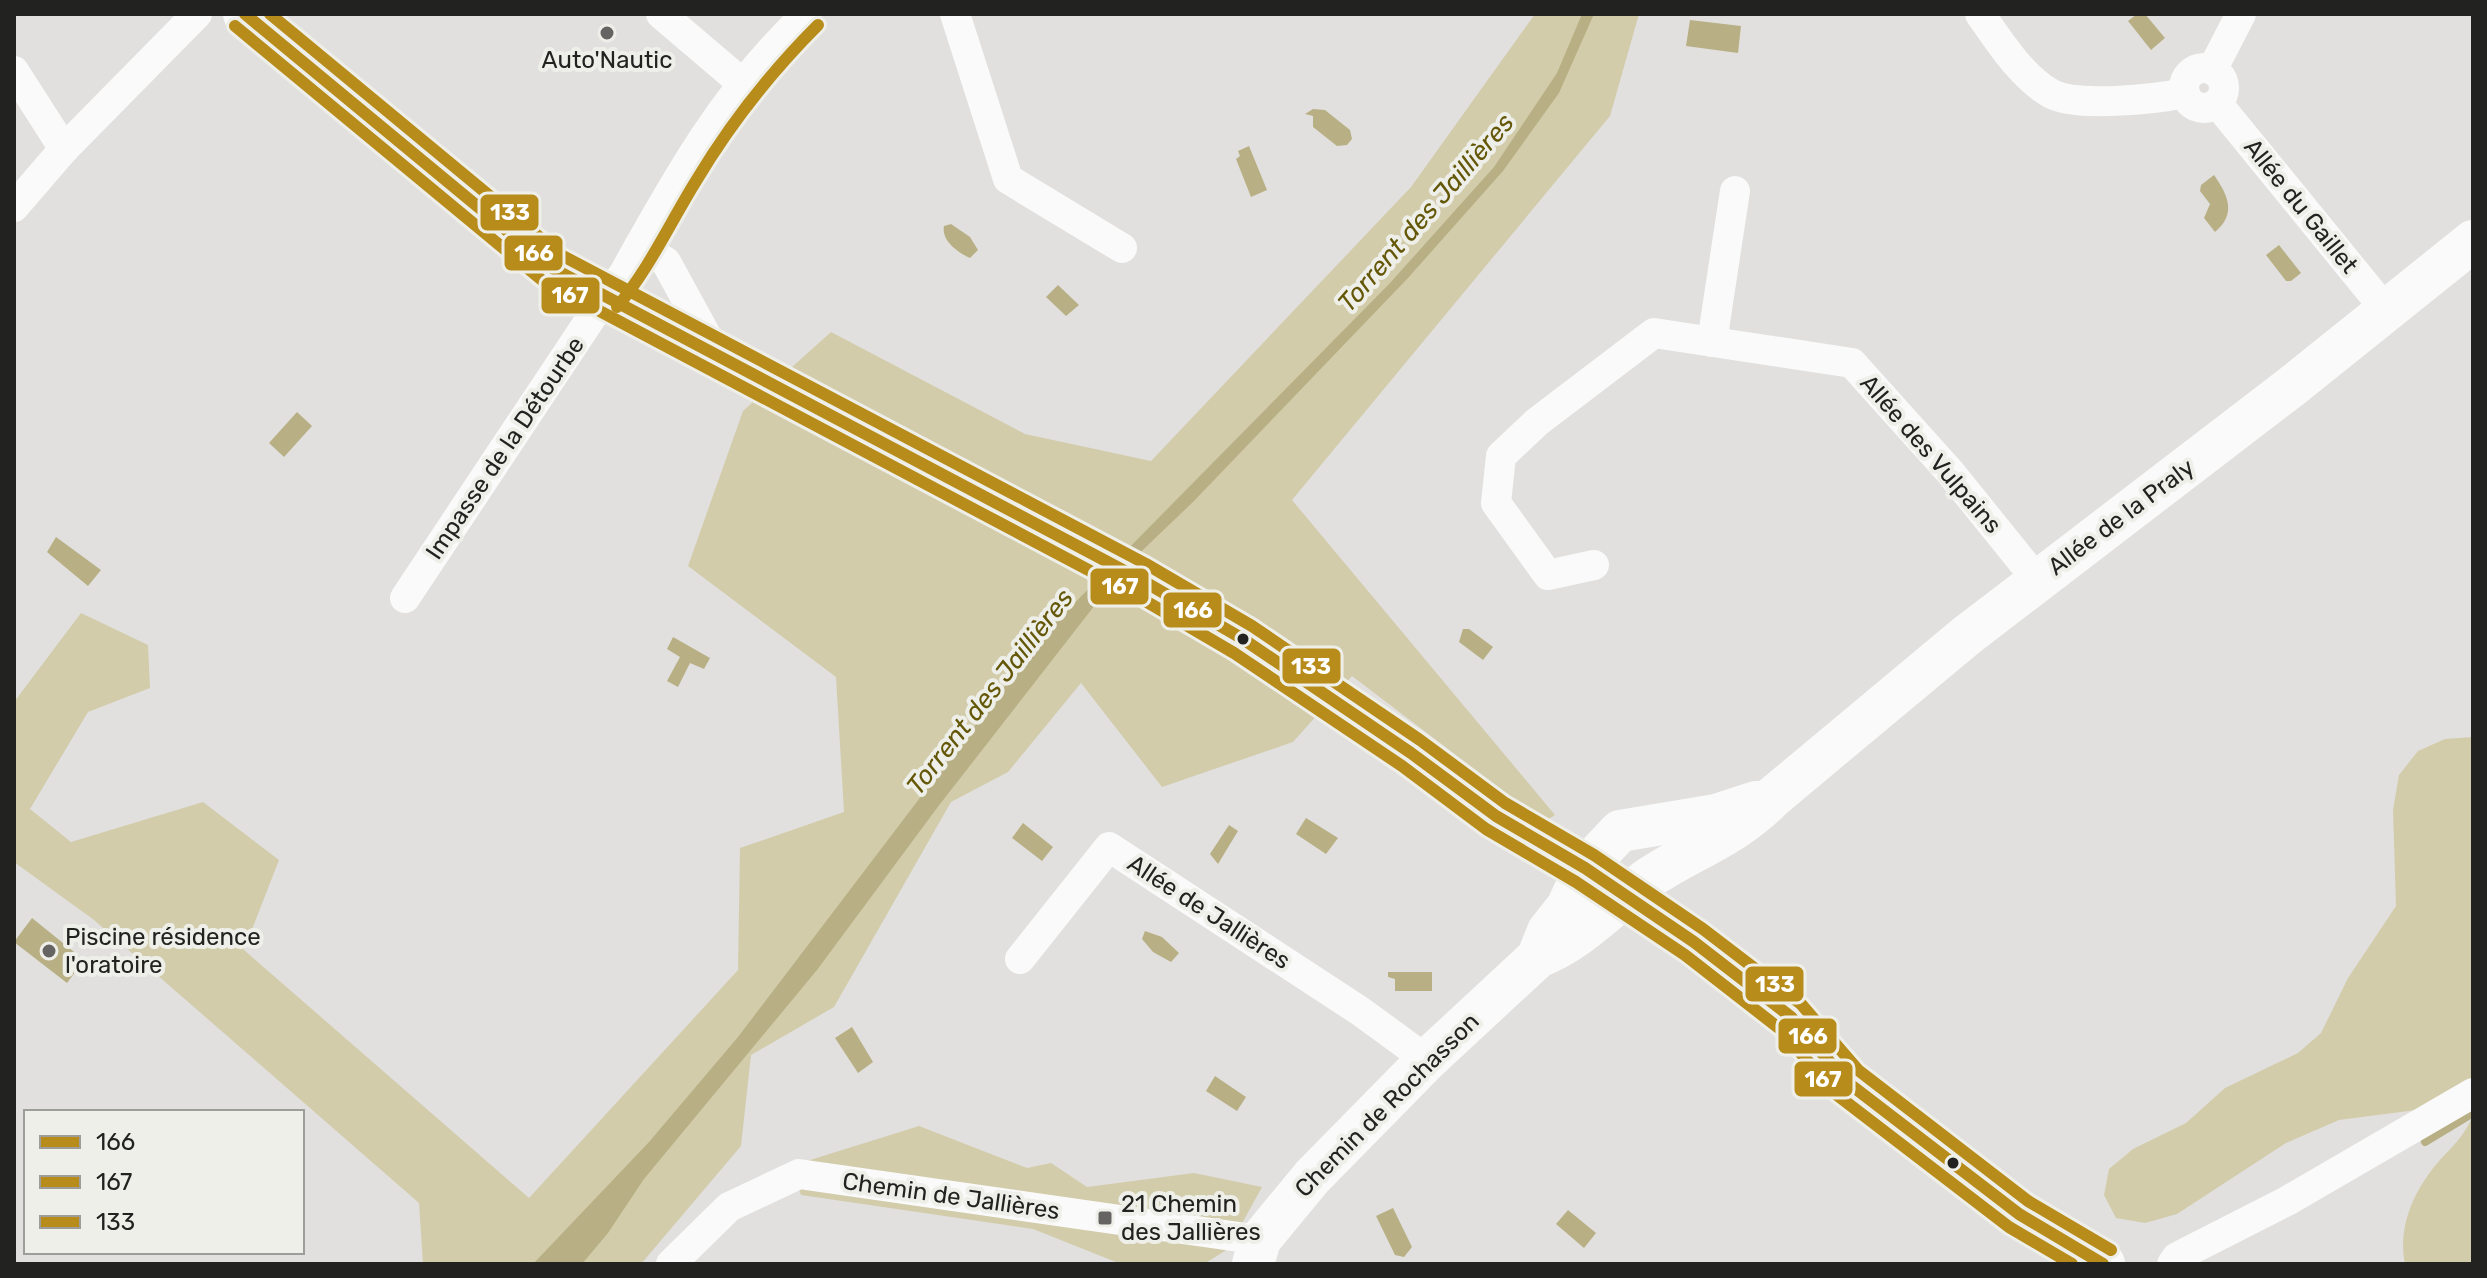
<svg xmlns="http://www.w3.org/2000/svg" width="2487" height="1278" font-family="Rubik,sans-serif">
	<style>
		.green { fill: #d2ccab }
		.water { fill: #b8b084 }
		.lines { fill: none; stroke-linecap: round; stroke-linejoin: round }
		.stream { stroke: #b8b084; stroke-width: 8 }
		.street { stroke: #fafafa; stroke-width: 30 }
		.secondary { stroke: #fafafa; stroke-width: 42 }
		.primary { stroke: #fafafa; stroke-width: 44 }
		.bus-1-casing { stroke: #efefea; stroke-width: 18 }
		.bus-2-casing { stroke: #efefea; stroke-width: 18 }
		.bus-3-casing { stroke: #efefea; stroke-width: 18 }
		.bus-1 { stroke: #b88c1a; stroke-width: 12 }
		.bus-2 { stroke: #b88c1a; stroke-width: 12 }
		.bus-3 { stroke: #b88c1a; stroke-width: 12 }
		.poi-dot { fill: #656462; stroke: #efefea; stroke-width: 3 }
		.bus-dot { fill: #222220; stroke: #efefea; stroke-width: 3 }
		.labels { text-anchor: middle; dominant-baseline: central; stroke-width: 8; stroke-linejoin: round; paint-order: stroke }
		.poi-label { font-size: 24px; fill: #222220; stroke: #efefea; text-anchor: start }
		.street-label { font-size: 24px; fill: #222220; stroke: #efefea }
		.water-label { font-size: 26px; font-style: italic; fill: #645708; stroke: #efefea }
		.line-badge { stroke: #efefea; stroke-width: 3 }
		.badge-label { font-size: 22px; text-anchor: middle; font-weight: bold; fill: #fff }
	</style>
	<rect width="100%" height="100%" fill="#e1e0de"/>
	<!-- green -->
	<g class="green">
		<polygon points="1535,14 1639,14 1610,116 1292,500 1555,815 1544,822 1352,676 1293,742 1162,787 1081,683 1008,772 951,802 834,1007 751,1055 741,1146 641,1264 423,1264 419,1203 94,920 14,862 14,702 81,613 148,645 150,688 88,712 30,809 71,842 203,802 279,860 244,950 529,1198 738,970 740,848 844,812 836,677 688,566 743,411 831,332 1025,434 1151,461 1411,187"/>
		<path d="M2473,737V1264H2405C2398,1231 2411,1197 2431,1171C2446,1151 2463,1140 2472,1117L2455,1105L2339,1120L2286,1143L2177,1214L2145,1223L2116,1218L2104,1195L2109,1169L2133,1149L2186,1123L2225,1088L2298,1053L2321,1033L2348,978L2396,906L2393,810L2399,775L2418,751L2445,739Z"/>
		<polygon points="919,1126 1027,1168 1051,1163 1087,1187 1194,1173 1262,1187 1228,1249 1204,1264 1121,1264 1033,1229 801,1195 791,1166"/>
	</g>
	<!-- water -->
	<g class="water">
		<polygon points="1582,14 1594,14 1559,93 1503,171 1408,278 1193,502 1123,569 937,808 817,970 644,1179 608,1233 582,1264 533,1264 649,1142 738,1037 1046,632 1390,283 1494,167 1557,73"/>
		<polygon points="2137,14 2145,14 2165,38 2151,50 2128,21"/>
		<polygon points="1690,20 1741,26 1738,53 1686,46"/>
		<polygon points="1313,109 1325,110 1350,130 1352,139 1347,145 1337,146 1313,127 1313,116 1305,114"/>
		<polygon points="1249,146 1267,190 1251,197 1236,159 1240,156 1238,151"/>
		<path d="M2214,175C2228,195 2237,214 2215,232L2204,218L2210,204L2200,191L2201,185Z"/>
		<path d="M951,224L970,237L978,250L970,258C957,252 941,240 944,226Z"/>
		<polygon points="2279,245 2301,273 2291,281 2286,281 2266,255"/>
		<polygon points="1058,285 1079,305 1066,316 1046,297"/>
		<polygon points="297,412 312,426 284,457 269,443"/>
		<polygon points="56,537 101,570 88,586 47,552"/>
		<polygon points="1463,629 1469,629 1493,647 1483,660 1459,642"/>
		<polygon points="673,637 710,658 704,669 690,663 678,687 667,681 680,657 667,649"/>
		<polygon points="1306,818 1338,838 1326,854 1296,834"/>
		<polygon points="1023,823 1053,847 1042,861 1012,838"/>
		<polygon points="1229,825 1238,831 1218,864 1210,854"/>
		<polygon points="32,918 84,960 67,983 14,942"/>
		<polygon points="1145,931 1162,937 1179,953 1171,962 1153,952 1142,939"/>
		<polygon points="1388,972 1432,972 1432,991 1395,991 1395,979 1388,977"/>
		<polygon points="852,1027 873,1062 858,1073 835,1038"/>
		<polygon points="1215,1076 1246,1097 1237,1111 1206,1091"/>
		<polygon points="1393,1208 1412,1247 1404,1257 1395,1255 1376,1216"/>
		<polygon points="1568,1210 1596,1233 1584,1248 1556,1224"/>
	</g>
	<g class="lines">
		<!-- stream -->
		<polyline class="stream" points="2425,1142 2473,1113"/>
		<!-- street -->
		<g class="street">
			<polyline points="661,14 742,83"/>
			<polyline points="955,14 1008,179 1122,248"/>
			<path d="M1980,14C1999,41 2021,76 2050,93C2075,108 2156,99 2185,93"/>
			<circle cx="2204" cy="88" r="20"/>
			<polyline points="2212,70 2241,14"/>
			<polyline points="14,71 64,149"/>
			<polyline points="2217,103 2385,309"/>
			<polyline points="14,207 64,149 197,14"/>
			<polyline points="639,246 666,262 718,357"/>
			<polyline points="1712,342 1735,191"/>
			<polyline points="1594,565 1548,575 1496,503 1501,456 1537,422 1654,333 1852,363 1950,472 2038,581"/>
			<path d="M405,598L605,297L623,275C676,179 727,88 807,14"/>
			<polyline points="1020,959 1109,847 1360,1011 1427,1060"/>
			<polyline points="671,1264 729,1207 799,1174 1260,1240"/>
			<polyline points="2172,1264 2177,1257 2287,1201 2473,1093"/>
		</g>
		<!-- secondary -->
		<g class="secondary">
			<polyline points="1540,951 1548,931 1567,907 1585,868 1620,831 1716,815 1756,802"/>
			<path d="M1253,1264L1260,1240L1312,1177L1427,1060L1538,957C1581,941 1612,904 1649,878C1694,848 1733,838 1773,797L1966,636L2291,387L2473,241"/>
		</g>
		<!-- primary -->
		<g class="primary">
			<polyline points="245,14 552,268 1138,578 1243,639 1411,753 1496,816 1569,858 1694,942 1791,1017 1847,1082"/>
			<polyline points="1824,1067 2019,1214 2103,1264"/>
		</g>
		<!-- bus-1 casing -->
		<g class="bus-1-casing">
			<polyline id="bus-1" points="245,14 552,268 1138,578 1243,639 1411,753 1496,816 1585,868 1694,942 1791,1017 1847,1082 2019,1214 2103,1264"/>
		</g>
		<!-- bus-2 casing -->
		<g class="bus-2-casing">
			<g id="bus-2">
				<polyline points="235,26 543,281 1130,592 1234,653 1402,766 1486,829 1576,882 1685,955 1780,1029 1837,1095 2009,1227 2072,1264"/>
				<path d="M617,307C649,269 670,223 696,181C730,124 771,72 818,25"/>
			</g>
		</g>
		<!-- bus-3 casing -->
		<g class="bus-3-casing">
			<polyline id="bus-3" points="270,14 561,255 1146,564 1252,626 1420,740 1505,803 1594,855 1703,929 1801,1004 1858,1070 2028,1201 2111,1250"/>
		</g>
		<!-- bus-1 -->
		<use href="#bus-1" class="bus-1"/>
		<!-- bus-2 -->
		<use href="#bus-2" class="bus-2"/>
		<!-- bus-3 -->
		<use href="#bus-3" class="bus-3"/>
	</g>
	<!-- markers -->
	<g class="poi-dot">
		<circle cx="607" cy="33" r="8"/>
		<circle cx="49" cy="951" r="8"/>
		<rect x="1097" y="1210" width="16" height="16" rx="4"/>
	</g>
	<g class="bus-dot">
		<circle cx="1243" cy="639" r="7"/>
		<circle cx="1953" cy="1163" r="7"/>
	</g>
	<g class="labels">
		<!-- poi labels -->
		<g class="poi-label">
			<text x="607" y="60" text-anchor="middle">Auto'Nautic</text>
			<text x="65" y="937">Piscine résidence<tspan x="65" dy="28">l'oratoire</tspan></text>
			<text x="1121" y="1204">21 Chemin<tspan x="1121" dy="28">des Jallières</tspan></text>
		</g>
		<!-- street labels -->
		<g class="street-label">
			<text transform="translate(2301 206) rotate(51)">Allée du Gaillet</text>
			<text transform="translate(505 448) rotate(-56)">Impasse de la Détourbe</text>
			<text transform="translate(1931 454) rotate(49)">Allée des Vulpains</text>
			<text transform="translate(2121 517) rotate(-37)">Allée de la Praly</text>
			<text transform="translate(1209 912) rotate(33)">Allée de Jallières</text>
			<text transform="translate(1387 1105) rotate(-45)">Chemin de Rochasson</text>
			<text transform="translate(951 1196) rotate(8)">Chemin de Jallières</text>
		</g>
		<!-- water labels -->
		<g class="water-label">
			<text transform="translate(1426 213) rotate(-49)">Torrent des Jaillières</text>
			<text transform="translate(990 692) rotate(-52)">Torrent des Jaillières</text>
		</g>
	</g>
	<g class="line-badge">
		<rect x="479" y="193" width="61" height="39" rx="8" fill="#b88c1a"/>
		<rect x="503" y="234" width="61" height="38" rx="8" fill="#b88c1a"/>
		<rect x="540" y="276" width="61" height="39" rx="8" fill="#b88c1a"/>
		<rect x="1089" y="567" width="61" height="39" rx="8" fill="#b88c1a"/>
		<rect x="1162" y="591" width="61" height="38" rx="8" fill="#b88c1a"/>
		<rect x="1281" y="647" width="61" height="38" rx="8" fill="#b88c1a"/>
		<rect x="1744" y="965" width="61" height="38" rx="8" fill="#b88c1a"/>
		<rect x="1777" y="1017" width="61" height="38" rx="8" fill="#b88c1a"/>
		<rect x="1793" y="1060" width="61" height="38" rx="8" fill="#b88c1a"/>
	</g>
	<g class="badge-label">
		<text x="510" y="220">133</text>
		<text x="534" y="261">166</text>
		<text x="570" y="303">167</text>
		<text x="1120" y="594">167</text>
		<text x="1193" y="618">166</text>
		<text x="1311" y="674">133</text>
		<text x="1775" y="992">133</text>
		<text x="1808" y="1044">166</text>
		<text x="1823" y="1087">167</text>
	</g>
	<!-- border -->
	<rect width="2487" height="1278" fill="none" stroke="#222220" stroke-width="32"/>
	<!-- legend -->
	<rect x="24" y="1110" width="280" height="144" fill="#efefea" stroke="#9d9d99" stroke-width="2"/>
	<rect x="40" y="1136" width="40" height="12" fill="#b88c1a" stroke="#9d9d99" stroke-width="2"/>
	<text x="96" y="1150" font-size="24" fill="#222220">166</text>
	<rect x="40" y="1176" width="40" height="12" fill="#b88c1a" stroke="#9d9d99" stroke-width="2"/>
	<text x="96" y="1190" font-size="24" fill="#222220">167</text>
	<rect x="40" y="1216" width="40" height="12" fill="#b88c1a" stroke="#9d9d99" stroke-width="2"/>
	<text x="96" y="1230" font-size="24" fill="#222220">133</text>
</svg>
